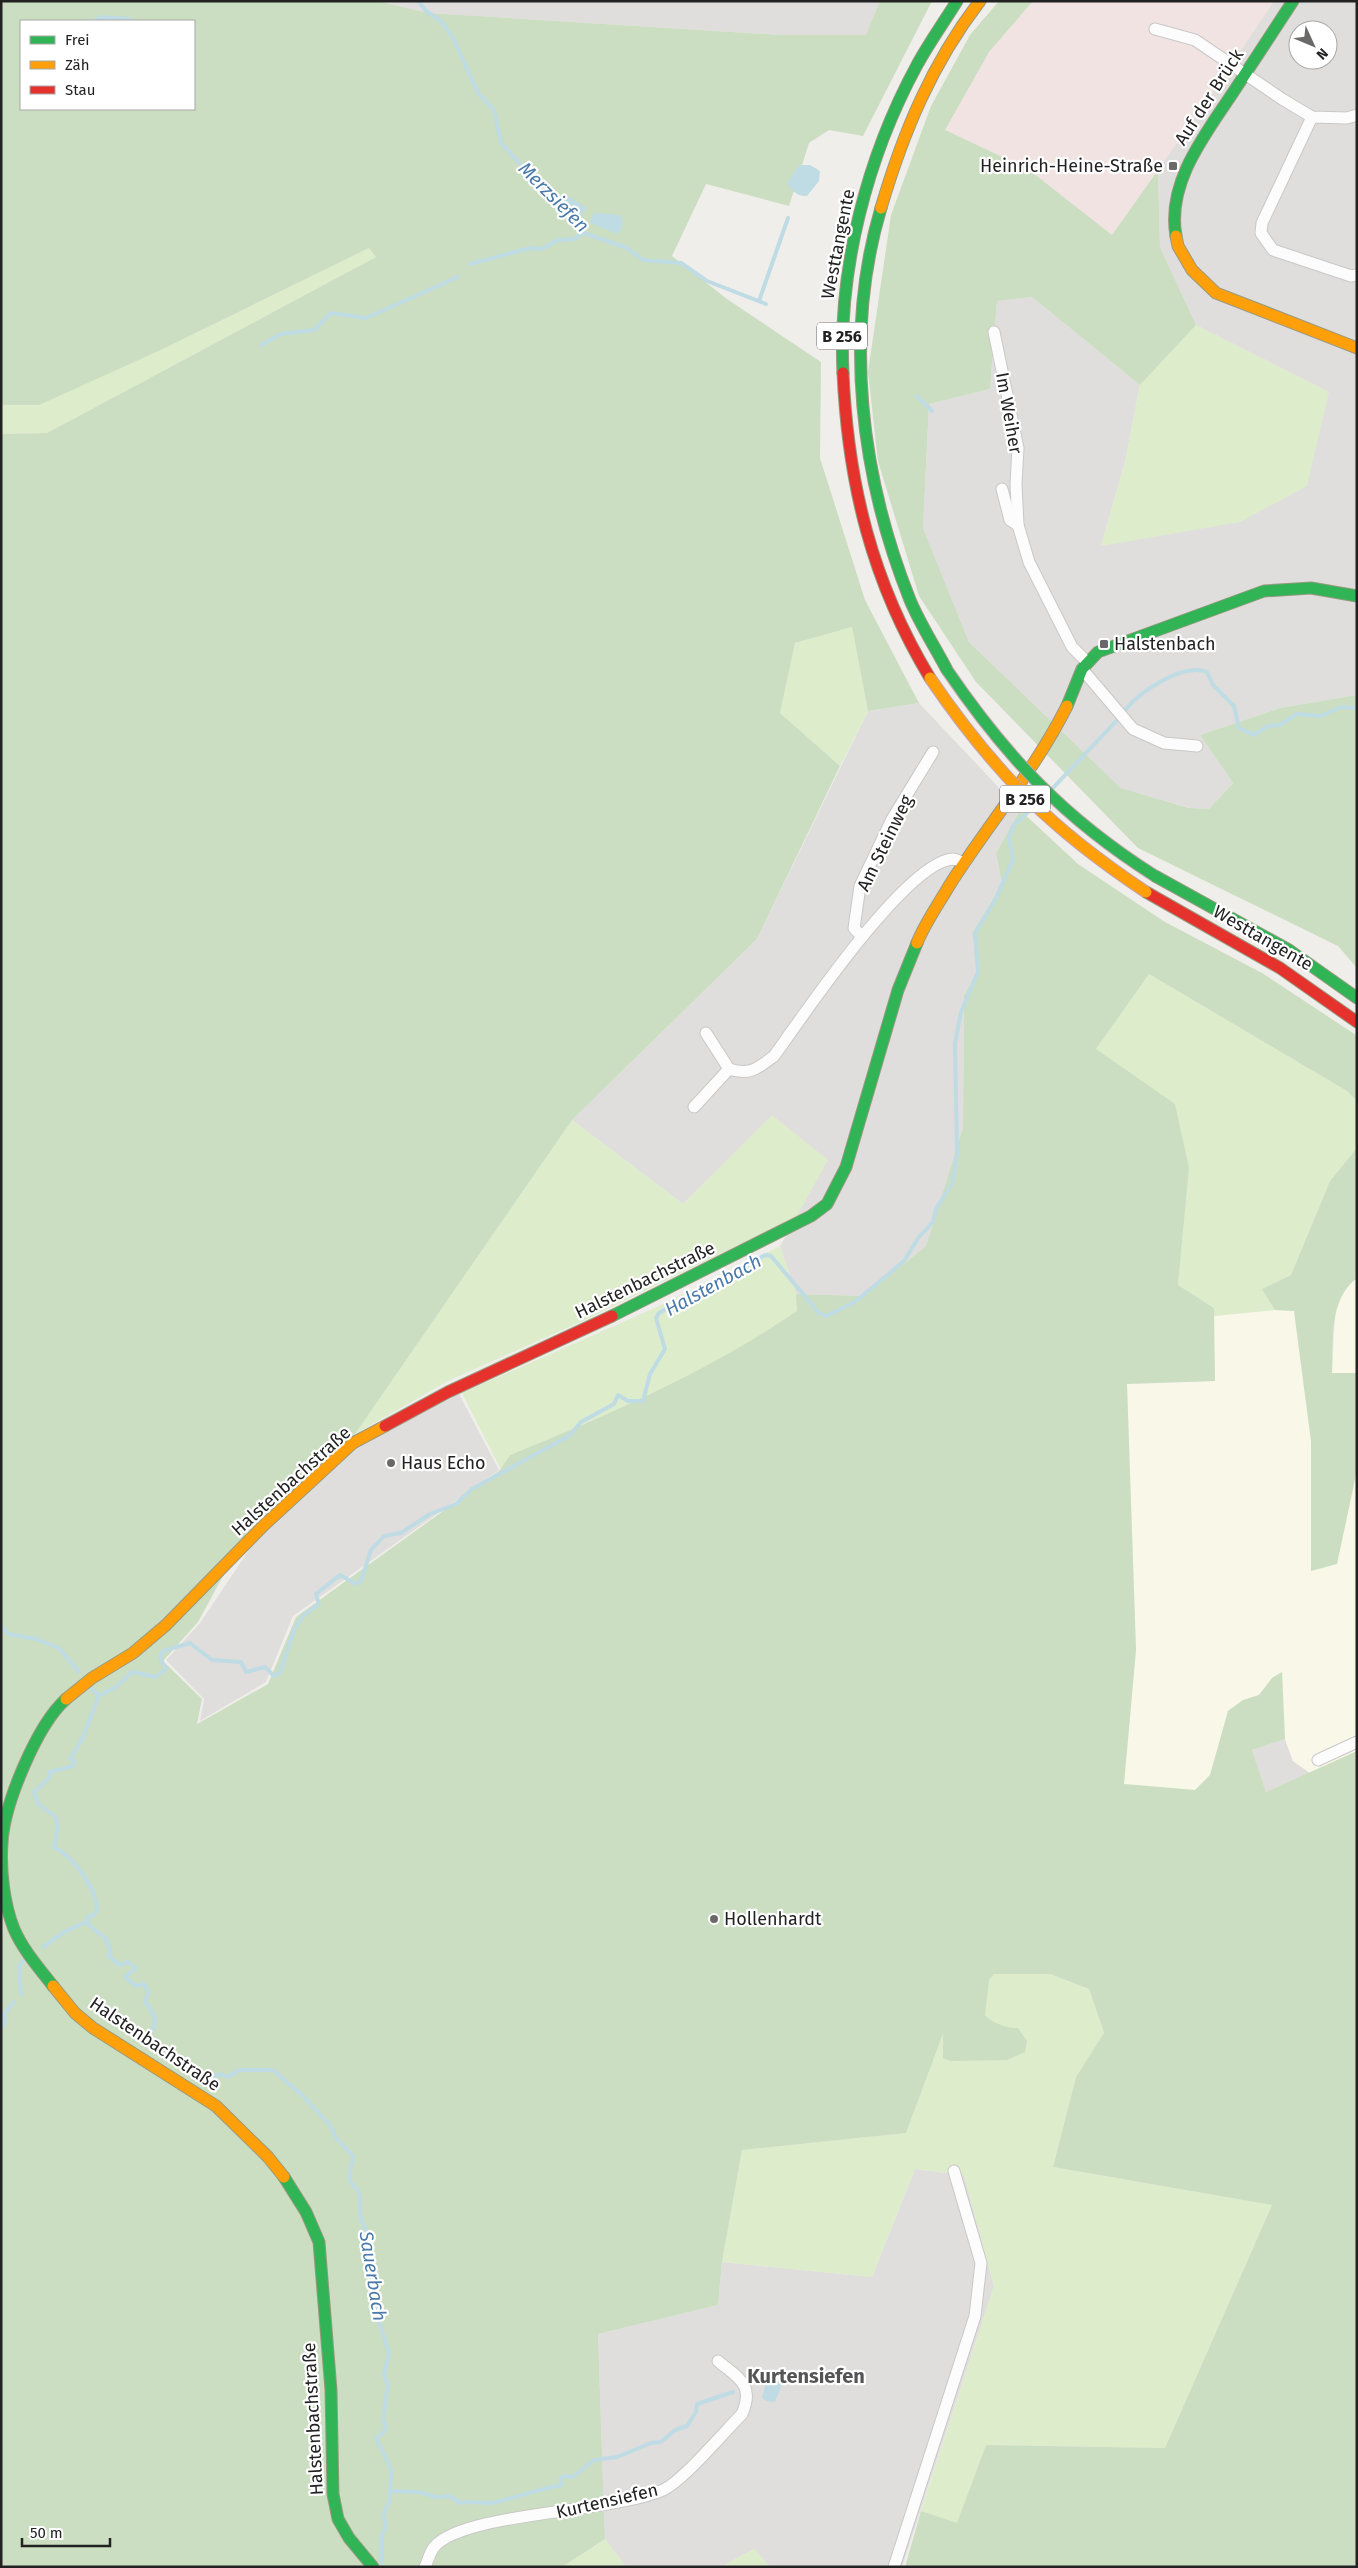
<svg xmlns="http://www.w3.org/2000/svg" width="1358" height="2568" font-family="'Fira Sans',sans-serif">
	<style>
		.residential { fill: #dfdedc; fill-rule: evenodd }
		.commercial { fill: #f1e3e1 }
		.education { fill: #f8f7e8 }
		.grass { fill: #ddeccb }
		.forest { fill: #cbdec1; fill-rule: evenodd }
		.water { fill: #bfdbe3 }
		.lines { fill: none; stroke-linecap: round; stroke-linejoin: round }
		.stream { stroke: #bfdbe3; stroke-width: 4 }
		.street-casing { stroke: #c9c8c7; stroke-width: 13 }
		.fast-casing { stroke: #999a82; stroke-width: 13 }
		.slow-casing { stroke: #999a82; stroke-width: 13 }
		.jam-casing { stroke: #999a82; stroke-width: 13 }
		.street { stroke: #fdfcfc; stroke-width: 11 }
		.fast { stroke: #30b455; stroke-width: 11 }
		.slow { stroke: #ff9f0a; stroke-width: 11 }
		.jam { stroke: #e5322d; stroke-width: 11 }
		.fast-bridge-casing { stroke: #c5a2ac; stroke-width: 13; stroke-linecap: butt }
		.slow-bridge-casing { stroke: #c5a2ac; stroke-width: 13; stroke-linecap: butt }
		.fast-bridge { stroke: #30b455; stroke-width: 11 }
		.slow-bridge { stroke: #ff9f0a; stroke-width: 11 }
		.poi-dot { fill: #6a6968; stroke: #fff; stroke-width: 2 }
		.labels { text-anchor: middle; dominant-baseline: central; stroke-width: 4.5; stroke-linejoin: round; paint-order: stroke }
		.shield { fill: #fff; stroke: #646464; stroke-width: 1 }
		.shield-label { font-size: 16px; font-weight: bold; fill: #222 }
		.street-label { font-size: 18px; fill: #222; stroke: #fff }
		.poi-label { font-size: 18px; fill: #222; stroke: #fff; text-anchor: start }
		.water-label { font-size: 19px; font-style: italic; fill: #4a7aab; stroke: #fff }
		.quarter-label { font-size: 20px; font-weight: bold; fill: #555; stroke: #fff }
	</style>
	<rect width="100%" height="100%" fill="#f0eeeb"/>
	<!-- residential -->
	<g class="residential">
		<polygon points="378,1 880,1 867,35 781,35 428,13"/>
		<path d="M1274,1H1357V695L1280,708L1200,735L1233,783L1209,809L1190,808L1121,788L969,642L923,528L929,404L990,389L997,301L1032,297L1140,385L1125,462L1101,546L1329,392L1196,325L1160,247L1158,170ZM1298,30H1328V60H1298Z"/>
		<polygon points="919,703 1020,810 996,853 1002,883 972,933 980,969 964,995 963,1127 926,1246 864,1296 796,1294 780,1246 797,1216 773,1115 683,1204 572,1120 757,939 868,711"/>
		<polygon points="459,1394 499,1470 293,1616 266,1682 200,1721 204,1699 166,1660 200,1623 255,1541 358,1448"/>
		<polygon points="1285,1739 1293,1761 1310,1773 1266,1792 1252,1750"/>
		<polygon points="915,2169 964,2175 994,2286 902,2567 770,2567 754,2549 721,2567 626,2567 605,2539 598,2334 718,2305 722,2262 872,2277"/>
	</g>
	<!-- commercial -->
	<polygon class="commercial" points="1033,1 1274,1 1222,79 1112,235 1028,169 944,130 989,52"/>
	<!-- education -->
	<g class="education">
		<polygon points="1357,1278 1357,1373 1332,1373 1336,1307 1348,1285"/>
		<polygon points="1275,1310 1294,1311 1311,1441 1311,1570 1357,1470 1357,1751 1310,1773 1293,1761 1285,1739 1282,1672 1272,1678 1259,1695 1243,1700 1228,1711 1210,1775 1195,1790 1124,1784 1136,1650 1127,1384 1214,1381 1214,1316"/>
	</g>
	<!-- grass -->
	<g class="grass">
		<polygon points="369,248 376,257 47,433 1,434 1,404 165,348"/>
		<polygon points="1196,325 1329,392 1307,486 1240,522 1101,546 1125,462 1140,385"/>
		<polygon points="852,627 868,711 840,766 780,713 795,643"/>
		<polygon points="1149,974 1347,1091 1357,1101 1357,1148 1330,1181 1291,1275 1263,1289 1275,1310 1214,1316 1214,1308 1178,1285 1189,1168 1096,1049"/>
		<polygon points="772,1115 828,1160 797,1216 587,1319 448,1381 355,1434 572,1120 683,1204"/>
		<path d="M780,1246L796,1294L798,1311C708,1373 610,1413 510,1455L501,1470L462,1393L657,1307Z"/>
		<polygon points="994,1974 1050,1974 1089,1989 1104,2034 1076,2077 1053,2167 1272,2205 1165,2448 986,2445 957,2524 921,2511 994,2286 964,2175 915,2169 872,2277 722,2262 742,2150 906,2133 944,2032"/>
		<polygon points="605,2539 626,2567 562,2567"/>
		<polygon points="754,2549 770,2567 721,2567"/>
	</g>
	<!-- forest -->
	<g class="forest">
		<path d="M1,1H378L428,13L781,35H866L880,1H932L863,136L829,130L809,143L789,206L706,184L672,256L727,299L821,362L820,458L865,600L919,703L868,711L852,627L795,643L780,713L840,766L757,939L572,1120L355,1434L248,1530L198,1622L163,1661L202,1699L197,1724L268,1684L296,1617L500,1470L510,1455C610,1414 708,1372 797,1311L796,1294L864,1296L926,1246L963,1127L964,995L980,969L972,933L1002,884L996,853L1020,810L1078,864L1165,922L1262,973L1356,1035L1357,1101L1347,1091L1149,974L1096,1049L1175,1104L1189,1168L1178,1285L1214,1308L1215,1381L1127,1384L1136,1650L1124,1784L1195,1790L1210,1775L1228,1711L1243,1700L1259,1695L1272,1678L1282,1672L1285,1739L1252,1750L1266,1792L1357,1751V2567H905L921,2511L957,2523L986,2445L1165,2448L1272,2205L1053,2167L1076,2077L1104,2033L1089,1989L1050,1974H994L989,1980L985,2015C991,2023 1009,2029 1018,2028L1027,2041L1025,2052L1007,2060L951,2061L943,2058V2034L906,2133L742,2150L722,2262L718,2305L598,2334L605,2539L562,2567H1V434L47,433L376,257L369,248L165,348L39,405H1ZM21,21H194V109H21Z"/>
		<polygon points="999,1 1033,1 989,52 945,130 1028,169 1112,235 1158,170 1160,247 1196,325 1140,385 1032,297 997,301 990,389 929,404 923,528 969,642 1121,788 1189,808 1209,809 1233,783 1200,735 1280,708 1357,695 1357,968 1338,946 1138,848 976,682 919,596 878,461 868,372 891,215 931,106 970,35"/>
		<path d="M1357,1148V1278C1328,1300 1334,1340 1332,1373H1357V1470L1337,1564L1311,1571V1441L1294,1311L1275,1310L1262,1289L1291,1275L1330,1181Z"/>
	</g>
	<!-- water -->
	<g class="water">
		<polygon points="100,15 131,17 132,21 91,21"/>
		<path d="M799,165H810L820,171L819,181L807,196C798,197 792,191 787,183Z"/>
		<polygon points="570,197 587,208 581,216 577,216 564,202"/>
		<polygon points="594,213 620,215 623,220 621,230 617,234 590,223"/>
		<polygon points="767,2379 779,2381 782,2384 775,2402 767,2401 762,2398"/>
	</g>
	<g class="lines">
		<!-- stream -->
		<g class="stream">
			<polyline points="418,1 426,11 441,21 453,38 478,93 494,110 501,143 584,233 627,248 643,260 681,263 707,281 766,304"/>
			<polyline points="470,264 530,248 542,249 558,240 574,239 584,233"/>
			<polyline points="759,301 788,218"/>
			<polyline points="261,345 281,334 314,330 331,313 366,318 458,277"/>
			<polyline points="917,396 932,411"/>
			<path d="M1125,710C1140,692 1183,662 1207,672L1213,685L1234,706L1239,728L1254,735L1268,726L1280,725L1297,714L1321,716L1341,707L1357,708"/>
			<polyline points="1051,790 1120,717"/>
			<polyline points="1,1625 8,1634 36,1639 59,1648 79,1672"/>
			<polyline points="92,1689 99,1696"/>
			<polyline points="99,1696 116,1687 132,1672 156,1677 166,1669 160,1658 163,1651 190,1643 212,1660 241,1662 246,1672 265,1667 274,1676 280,1673 294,1630 303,1616 319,1604 316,1594 340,1575 356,1584 361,1581 371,1550 384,1536 401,1533 430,1514 456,1504 472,1489 569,1436 581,1422 614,1404 618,1395 628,1401 643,1401 650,1374 665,1349 656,1318 659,1313 765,1255 771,1256 819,1313 826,1316 855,1302 904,1261 919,1237 933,1222 936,1209 953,1182 957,1152 955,1043 961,1012 978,972 975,933 994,902 1013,860 1009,838 1013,826 1030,810"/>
			<path d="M99,1696L82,1739L70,1759L75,1761L73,1766L50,1772L49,1778L34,1792L38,1804L56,1817L58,1827L54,1847C74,1857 97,1889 97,1911L92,1916L87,1917L89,1925L106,1939L111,1952L108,1955L119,1965L128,1962L136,1968L125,1977L136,1986L144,1984C149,1990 149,1994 145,2001L155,2017L154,2028L148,2034C152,2050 166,2055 180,2062"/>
			<polyline points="43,1947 64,1932 88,1921"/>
			<polyline points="21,1995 19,1966 25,1959"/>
			<polyline points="1,2027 5,2023 4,2014 14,2002"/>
			<path d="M193,2067L199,2071L202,2079L207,2080L219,2074L228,2077L239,2070H273L301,2094L330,2125L336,2138L353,2156L349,2179C351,2184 356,2187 358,2191C362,2200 358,2210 361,2218C365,2232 375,2240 366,2254L376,2272V2312L389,2353L384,2375L388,2385L383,2420L386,2426L384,2432L376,2438L391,2469L390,2500L383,2515L386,2525L381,2538V2563"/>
			<path d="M390,2491L419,2492L435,2497L450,2496L460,2503C471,2500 484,2505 496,2502C518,2497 539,2489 562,2485L560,2480L564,2476L573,2477L594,2460L617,2457L651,2443L661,2442L675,2430L687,2426L696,2412L697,2404L733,2392"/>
		</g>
		<!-- street casing -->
		<g class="street-casing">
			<g id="street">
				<polyline points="1155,29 1195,40 1282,99 1312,117 1347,118 1357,115"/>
				<polyline points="1312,117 1262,223 1261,233 1273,250 1351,276 1357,275"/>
				<polyline points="994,332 1018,448 1016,484 1018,525 1029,562 1072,647 1087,662"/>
				<polyline points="1002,489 1010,520 1018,525"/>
				<polyline points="1082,669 1133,729 1164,743 1197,746"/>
				<polyline points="862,937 854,928 860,886 892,819 933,752"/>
				<polyline points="706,1033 729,1069"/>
				<path d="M694,1107L729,1069C750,1076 758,1068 774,1056C803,1016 906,862 953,859C956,859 961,862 964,863"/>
				<polyline points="1318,1760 1357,1742"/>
				<path d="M425,2567C428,2561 430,2551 435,2546C466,2512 611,2513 663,2490C683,2481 724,2432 742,2414C755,2384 738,2378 718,2361"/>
				<polyline points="894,2567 975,2316 981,2263 954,2171"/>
			</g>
		</g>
		<!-- fast casing -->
		<g class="fast-casing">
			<g id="fast">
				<path d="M881,208C843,336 861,477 910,600C920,624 935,647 947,670"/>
				<path d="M1176,236C1166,181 1208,131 1236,88C1255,59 1274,30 1293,1"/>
				<path d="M843,373C838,269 867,157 917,65C929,43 944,22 957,1"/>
				<polyline points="1067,706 1082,669 1098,652 1264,591 1311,588 1357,596"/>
				<polyline points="1155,876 1289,950 1357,998"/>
				<polyline points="612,1316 811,1216 827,1204 846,1167 898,990 917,943"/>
				<path d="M53,1986C39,1968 23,1950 14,1929C4,1904 0,1870 2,1843C4,1804 37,1725 66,1699"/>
				<polyline points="284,2177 306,2212 319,2242 331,2390 333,2494 338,2519 349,2538 373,2567"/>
			</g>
		</g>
		<!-- slow casing -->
		<g class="slow-casing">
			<g id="slow">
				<path d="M881,208C903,133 932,63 980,1"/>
				<polyline points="1176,236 1178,246 1192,270 1216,293 1357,348"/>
				<path d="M917,943C925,923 938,905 949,886C987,826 1035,770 1067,706"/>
				<polyline points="66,1699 92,1678 133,1653 166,1625 263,1526 353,1443 385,1426"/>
				<polyline points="53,1986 75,2013 93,2028 216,2106 268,2157 284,2177"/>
			</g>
		</g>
		<!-- jam casing -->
		<g class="jam-casing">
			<g id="jam">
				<path d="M843,373C848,484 872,582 930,678"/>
				<polyline points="1146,892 1280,968 1357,1022"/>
				<polyline points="385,1426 448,1392 612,1316"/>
			</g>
		</g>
		<!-- street -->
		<use href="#street" class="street"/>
		<!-- fast -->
		<use href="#fast" class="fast"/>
		<!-- slow -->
		<use href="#slow" class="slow"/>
		<!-- jam -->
		<use href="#jam" class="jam"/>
		<!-- fast-bridge casing -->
		<g class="fast-bridge-casing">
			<path id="fast-bridge" d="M947,670C1007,758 1065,819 1155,876"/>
		</g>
		<!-- slow-bridge casing -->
		<g class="slow-bridge-casing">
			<path id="slow-bridge" d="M930,678C994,772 1051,829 1146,892"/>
		</g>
		<!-- fast-bridge -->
		<use href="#fast-bridge" class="fast-bridge"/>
		<!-- slow-bridge -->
		<use href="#slow-bridge" class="slow-bridge"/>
	</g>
	<!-- markers -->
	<g class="poi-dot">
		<rect x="1168" y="161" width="10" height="10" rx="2.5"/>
		<rect x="1099" y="639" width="10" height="10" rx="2.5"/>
		<circle cx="391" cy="1463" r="5"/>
		<circle cx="714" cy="1919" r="5"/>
	</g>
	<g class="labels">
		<!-- shield labels -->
		<g class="shield">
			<rect x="817" y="322.5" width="50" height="27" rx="4"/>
			<rect x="1000" y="785.5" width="50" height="27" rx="4"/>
		</g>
		<g class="shield-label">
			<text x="842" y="336">B 256</text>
			<text x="1025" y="799">B 256</text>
		</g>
		<!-- street labels -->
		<g class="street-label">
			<text transform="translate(1209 97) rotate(-57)">Auf der Brück</text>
			<text transform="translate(838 244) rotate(-79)">Westtangente</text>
			<text transform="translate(1009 413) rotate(80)">Im Weiher</text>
			<text transform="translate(885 843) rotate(-64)">Am Steinweg</text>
			<text transform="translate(1263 938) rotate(30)">Westtangente</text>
			<text transform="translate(645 1280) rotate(-26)">Halstenbachstraße</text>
			<text transform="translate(291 1481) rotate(-42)">Halstenbachstraße</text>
			<text transform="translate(155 2044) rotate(34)">Halstenbachstraße</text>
			<text transform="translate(313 2419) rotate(-93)">Halstenbachstraße</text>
			<text transform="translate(607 2501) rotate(-13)">Kurtensiefen</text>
		</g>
		<!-- poi labels -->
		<g class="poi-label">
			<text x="1163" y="166" text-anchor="end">Heinrich-Heine-Straße</text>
			<text x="1114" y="644">Halstenbach</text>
			<text x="401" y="1463">Haus Echo</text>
			<text x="724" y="1919">Hollenhardt</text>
		</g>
		<!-- water labels -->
		<g class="water-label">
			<text transform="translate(554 197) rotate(45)">Merzsiefen</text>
			<text transform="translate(713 1285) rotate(-29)">Halstenbach</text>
			<text transform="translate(373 2276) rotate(81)">Sauerbach</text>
		</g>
		<!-- quarter labels -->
		<g class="quarter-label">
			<text x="806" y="2376">Kurtensiefen</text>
		</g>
	</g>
	<!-- border -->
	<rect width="1358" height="2568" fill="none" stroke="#222222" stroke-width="5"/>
	<!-- legend -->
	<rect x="20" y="20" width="175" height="90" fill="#ffffff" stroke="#a7a7a7"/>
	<rect x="30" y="36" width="25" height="8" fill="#30b455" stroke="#a7a7a7"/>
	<text x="65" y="45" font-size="15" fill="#222222">Frei</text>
	<rect x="30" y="61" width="25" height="8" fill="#ff9f0a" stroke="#a7a7a7"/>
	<text x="65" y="70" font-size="15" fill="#222222">Zäh</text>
	<rect x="30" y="86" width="25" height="8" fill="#e5322d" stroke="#a7a7a7"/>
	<text x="65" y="95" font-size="15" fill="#222222">Stau</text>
	<!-- north arrow -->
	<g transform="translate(1313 45) rotate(134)"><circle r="24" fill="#ffffff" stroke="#a7a7a7"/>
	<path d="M0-4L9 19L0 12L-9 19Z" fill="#6a6968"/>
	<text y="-8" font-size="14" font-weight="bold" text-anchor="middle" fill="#222222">N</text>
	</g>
	<!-- scale -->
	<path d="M22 2538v8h88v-8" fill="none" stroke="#222222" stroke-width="2.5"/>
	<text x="30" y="2538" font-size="15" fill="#222222" stroke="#ffffff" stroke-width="4" paint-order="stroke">50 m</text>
</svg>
